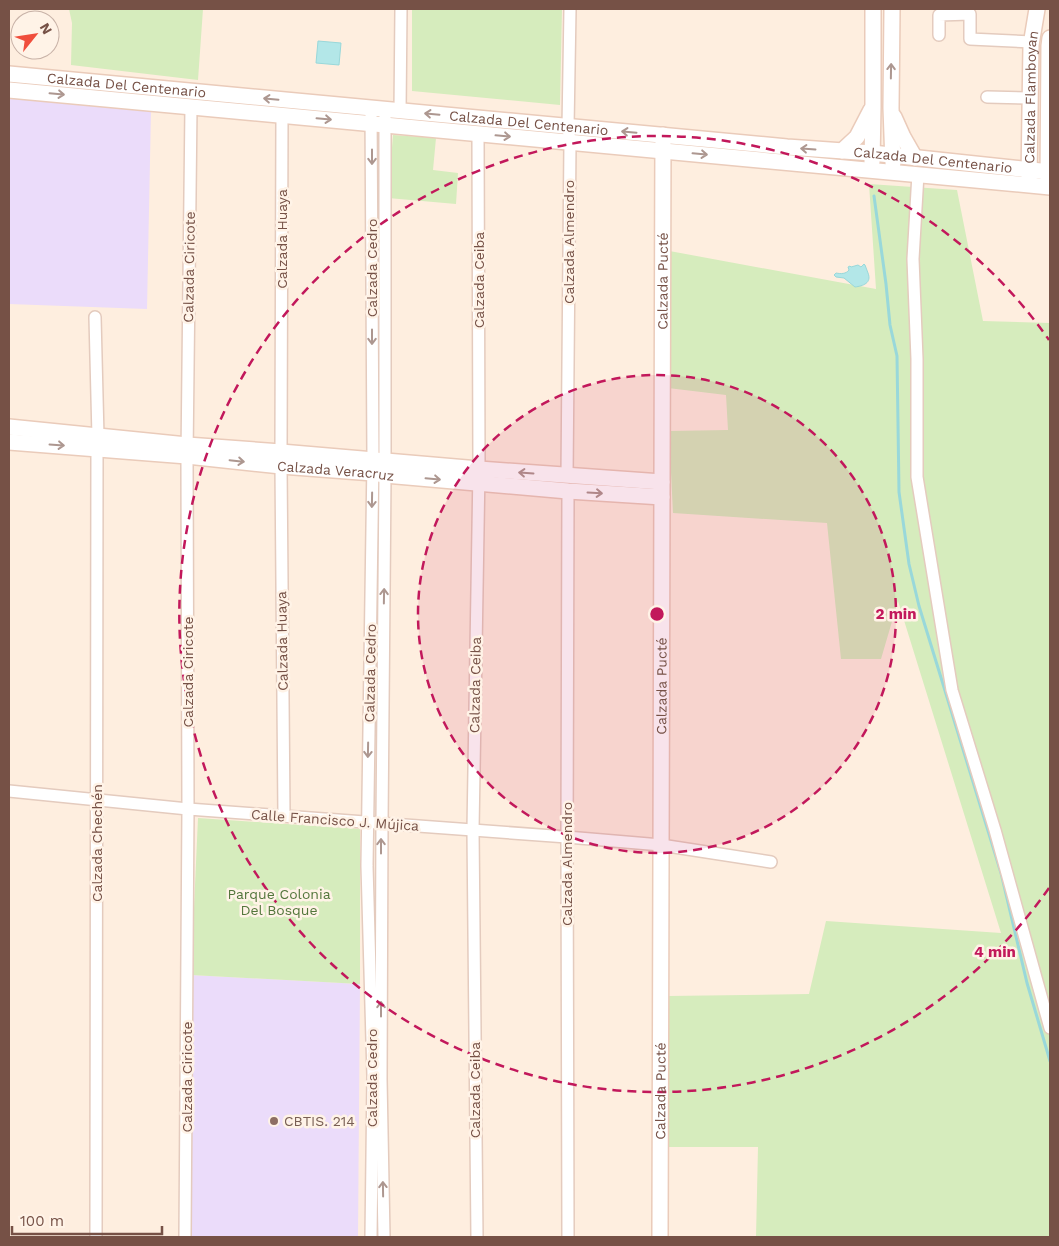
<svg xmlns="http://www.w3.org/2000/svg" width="1059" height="1246" font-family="'Work Sans',sans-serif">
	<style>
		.education { fill: #ebdcfa }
		.green { fill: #d6ecbd }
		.water { fill: #b3e7e8; stroke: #99d8da }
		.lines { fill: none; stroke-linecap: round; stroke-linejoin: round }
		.stream { stroke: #99d8da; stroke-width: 3 }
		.street-casing { stroke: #e4cbbe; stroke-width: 14 }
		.secondary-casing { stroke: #eacbba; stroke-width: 18 }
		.street { stroke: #fff; stroke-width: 11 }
		.secondary { stroke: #fff; stroke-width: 15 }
		.oneway { stroke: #ad9790 }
		.ring { fill: none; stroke: #c2185b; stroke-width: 2.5; stroke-dasharray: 9 6 }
		.education-dot { fill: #8d6e63; stroke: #fff3e7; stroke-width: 2 }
		.labels { text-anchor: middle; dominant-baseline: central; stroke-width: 5; stroke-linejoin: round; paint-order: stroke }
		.street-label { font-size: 14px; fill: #765146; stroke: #fff3e7 }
		.park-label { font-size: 14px; fill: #53763b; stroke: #fff3e7 }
		.education-label { font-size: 14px; fill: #785e54; stroke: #fff3e7; text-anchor: start }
		.centre { fill: #c2185b; stroke: #fff3e7; stroke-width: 2.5 }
		.ring-label { font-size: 15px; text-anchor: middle; font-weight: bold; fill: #c2185b; stroke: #fff3e7; stroke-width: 5; stroke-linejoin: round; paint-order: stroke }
	</style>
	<rect width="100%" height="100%" fill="#feeedf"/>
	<!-- education -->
	<g class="education">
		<polygon points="9,98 151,111 147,309 9,304"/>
		<polygon points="191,975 360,984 358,1237 190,1237"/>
	</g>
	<!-- green -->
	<g class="green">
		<polygon points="69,9 203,9 198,80 71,65 72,23"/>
		<polygon points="412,9 562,9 560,105 412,91"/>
		<polygon points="393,135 436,138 433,170 458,173 456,204 388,198"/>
		<polygon points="869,184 957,190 983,321 1050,323 1050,1237 756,1237 758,1147 667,1147 668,996 809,994 826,921 1001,933 898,601 881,659 841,659 827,523 673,513 669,431 728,430 726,395 668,388 664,250 876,289"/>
		<polygon points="198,818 360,829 360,984 191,975"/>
	</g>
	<!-- water -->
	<g class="water">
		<polygon points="318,41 341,43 339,65 316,63"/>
		<path d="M864,264L865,265C866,268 867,270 868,273C872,283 863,286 855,287L844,278L836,277L834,275L836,273C841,274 846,274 849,270L848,267L850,266L851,267L858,265L861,267Z"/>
	</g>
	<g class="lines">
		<!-- stream -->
		<polyline class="stream" points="874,196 886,284 890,325 897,356 899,492 909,564 919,606 1001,873 1027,983 1050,1061"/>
		<!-- street casing -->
		<g class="street-casing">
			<g id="street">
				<polyline points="939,35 939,15 970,14 970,39 1032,42"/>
				<polyline points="987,97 1030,98"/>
				<polyline points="400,111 401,9"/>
				<polyline points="918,174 913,259 917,359 917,477 952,690 995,830 1050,1028"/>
				<polyline points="95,317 98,437"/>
				<polyline points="281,452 282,115"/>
				<polyline points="281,466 284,816"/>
				<polyline points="567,476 570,142 568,127 570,9"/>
				<polyline points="568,491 567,837 568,1237"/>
				<polyline points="9,791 188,809 567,837 661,845 771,862"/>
				<polyline points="96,1237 97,448"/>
				<polyline points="185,1237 188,809 187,456 191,107"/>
				<polyline points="371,1237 373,1076 367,866 373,460 371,108"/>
				<polyline points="384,1237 381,1079 382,823 385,475 385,110"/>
				<polyline points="477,1237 473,830 479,469 478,134"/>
			</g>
		</g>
		<!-- secondary casing -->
		<g class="secondary-casing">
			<g id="secondary">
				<polyline points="892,9 891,108 893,163"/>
				<path id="s1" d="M9,74L787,147L872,153L1050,172"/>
				<polyline points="9,90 1050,187"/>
				<polyline points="894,117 903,137 915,158"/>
				<polyline points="842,151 857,137 871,110"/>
				<polyline points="872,162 873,106 873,9"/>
				<path id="s2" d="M1029,179L1031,45L1037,9"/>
				<polyline points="1048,180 1049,46 1050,38"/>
				<polyline points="9,427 187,445 281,452 479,469 662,482"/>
				<path id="s3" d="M9,442L187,456L281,466L373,473L385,475L568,491L662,497"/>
				<path id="s4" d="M660,1237L662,482L663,135"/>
			</g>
		</g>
		<!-- street -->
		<use href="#street" class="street"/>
		<!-- secondary -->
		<use href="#secondary" class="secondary"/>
	</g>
	<!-- one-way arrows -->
	<defs><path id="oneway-shaft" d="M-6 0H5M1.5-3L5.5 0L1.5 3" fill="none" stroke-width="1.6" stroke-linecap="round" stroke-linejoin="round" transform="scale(1.25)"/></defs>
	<g class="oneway">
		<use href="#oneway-shaft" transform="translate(891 71) rotate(-89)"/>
		<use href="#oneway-shaft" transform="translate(57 94) rotate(5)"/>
		<use href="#oneway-shaft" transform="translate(271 99) rotate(-175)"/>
		<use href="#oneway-shaft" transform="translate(432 114) rotate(-175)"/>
		<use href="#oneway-shaft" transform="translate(324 119) rotate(5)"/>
		<use href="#oneway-shaft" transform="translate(629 132) rotate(-175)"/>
		<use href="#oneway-shaft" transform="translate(503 136) rotate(5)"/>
		<use href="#oneway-shaft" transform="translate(808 149) rotate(-176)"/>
		<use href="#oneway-shaft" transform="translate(700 154) rotate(5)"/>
		<use href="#oneway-shaft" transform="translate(372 157) rotate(90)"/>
		<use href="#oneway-shaft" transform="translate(372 337) rotate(90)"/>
		<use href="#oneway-shaft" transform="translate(57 445) rotate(4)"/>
		<use href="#oneway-shaft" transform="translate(237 461) rotate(6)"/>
		<use href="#oneway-shaft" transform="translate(526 473) rotate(-176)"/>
		<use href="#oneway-shaft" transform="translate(433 479) rotate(5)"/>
		<use href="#oneway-shaft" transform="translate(595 493) rotate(3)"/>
		<use href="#oneway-shaft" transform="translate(372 500) rotate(91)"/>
		<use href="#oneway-shaft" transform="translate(384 596) rotate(-89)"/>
		<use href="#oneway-shaft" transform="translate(368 750) rotate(91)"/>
		<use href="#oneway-shaft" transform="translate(381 846) rotate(-90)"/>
		<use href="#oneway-shaft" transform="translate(381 1009) rotate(-90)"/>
		<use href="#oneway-shaft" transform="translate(383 1189) rotate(-91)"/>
	</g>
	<!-- distance rings -->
	<circle cx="657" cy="614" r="239" fill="#c2185b" fill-opacity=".12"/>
	<g class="ring">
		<circle cx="657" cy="614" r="239"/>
		<path d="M1049 888A478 478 0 1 1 1049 340"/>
	</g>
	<!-- markers -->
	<circle class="education-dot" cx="274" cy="1121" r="5"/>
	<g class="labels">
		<!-- street labels -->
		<g class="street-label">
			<text stroke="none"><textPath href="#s1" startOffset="118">Calzada Del Centenario</textPath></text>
			<text stroke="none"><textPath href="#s2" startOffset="82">Calzada Flamboyan</textPath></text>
			<text stroke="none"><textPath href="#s1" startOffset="522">Calzada Del Centenario</textPath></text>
			<text stroke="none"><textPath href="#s1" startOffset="928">Calzada Del Centenario</textPath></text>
			<text transform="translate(282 239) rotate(-90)">Calzada Huaya</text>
			<text transform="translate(569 242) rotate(-90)">Calzada Almendro</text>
			<text transform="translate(189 267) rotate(-89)">Calzada Ciricote</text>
			<text transform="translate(372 268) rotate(-90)">Calzada Cedro</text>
			<text transform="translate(479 280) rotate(-90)">Calzada Ceiba</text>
			<text stroke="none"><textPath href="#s4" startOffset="956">Calzada Pucté</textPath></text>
			<text stroke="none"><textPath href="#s3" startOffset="328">Calzada Veracruz</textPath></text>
			<text transform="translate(282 641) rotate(-91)">Calzada Huaya</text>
			<text transform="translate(188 672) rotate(-90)">Calzada Ciricote</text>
			<text transform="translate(370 673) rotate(-89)">Calzada Cedro</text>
			<text transform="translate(475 685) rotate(-89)">Calzada Ceiba</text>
			<text stroke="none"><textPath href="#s4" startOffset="551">Calzada Pucté</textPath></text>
			<text transform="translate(335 820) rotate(4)">Calle Francisco J. Mújica</text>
			<text transform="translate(97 843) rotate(-90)">Calzada Chechén</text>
			<text transform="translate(567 864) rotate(-90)">Calzada Almendro</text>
			<text transform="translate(187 1077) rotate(-90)">Calzada Ciricote</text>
			<text transform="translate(372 1078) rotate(-90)">Calzada Cedro</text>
			<text transform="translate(475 1090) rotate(-90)">Calzada Ceiba</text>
			<text stroke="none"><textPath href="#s4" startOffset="146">Calzada Pucté</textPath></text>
		</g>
		<!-- park labels -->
		<g class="park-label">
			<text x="279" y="894">Parque Colonia<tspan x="279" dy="16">Del Bosque</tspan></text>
		</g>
		<!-- education labels -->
		<g class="education-label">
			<text x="284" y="1121">CBTIS. 214</text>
		</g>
	</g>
	<circle cx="657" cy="614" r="8" class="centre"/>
	<g class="ring-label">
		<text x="896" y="619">2 min</text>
		<text x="995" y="957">4 min</text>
	</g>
	<!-- border -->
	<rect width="1059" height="1246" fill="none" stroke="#765146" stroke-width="20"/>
	<!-- north arrow -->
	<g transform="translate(35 35) rotate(60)"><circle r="24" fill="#fff3e7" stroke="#c8b2a7"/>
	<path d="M0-4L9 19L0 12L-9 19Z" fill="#f04e3c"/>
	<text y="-8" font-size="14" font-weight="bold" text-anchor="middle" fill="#765146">N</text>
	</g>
	<!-- scale -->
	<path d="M12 1226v8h150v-8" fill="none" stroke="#765146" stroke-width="2.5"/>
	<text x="20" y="1226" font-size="15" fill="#765146" stroke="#fff3e7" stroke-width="4" paint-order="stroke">100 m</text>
</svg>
